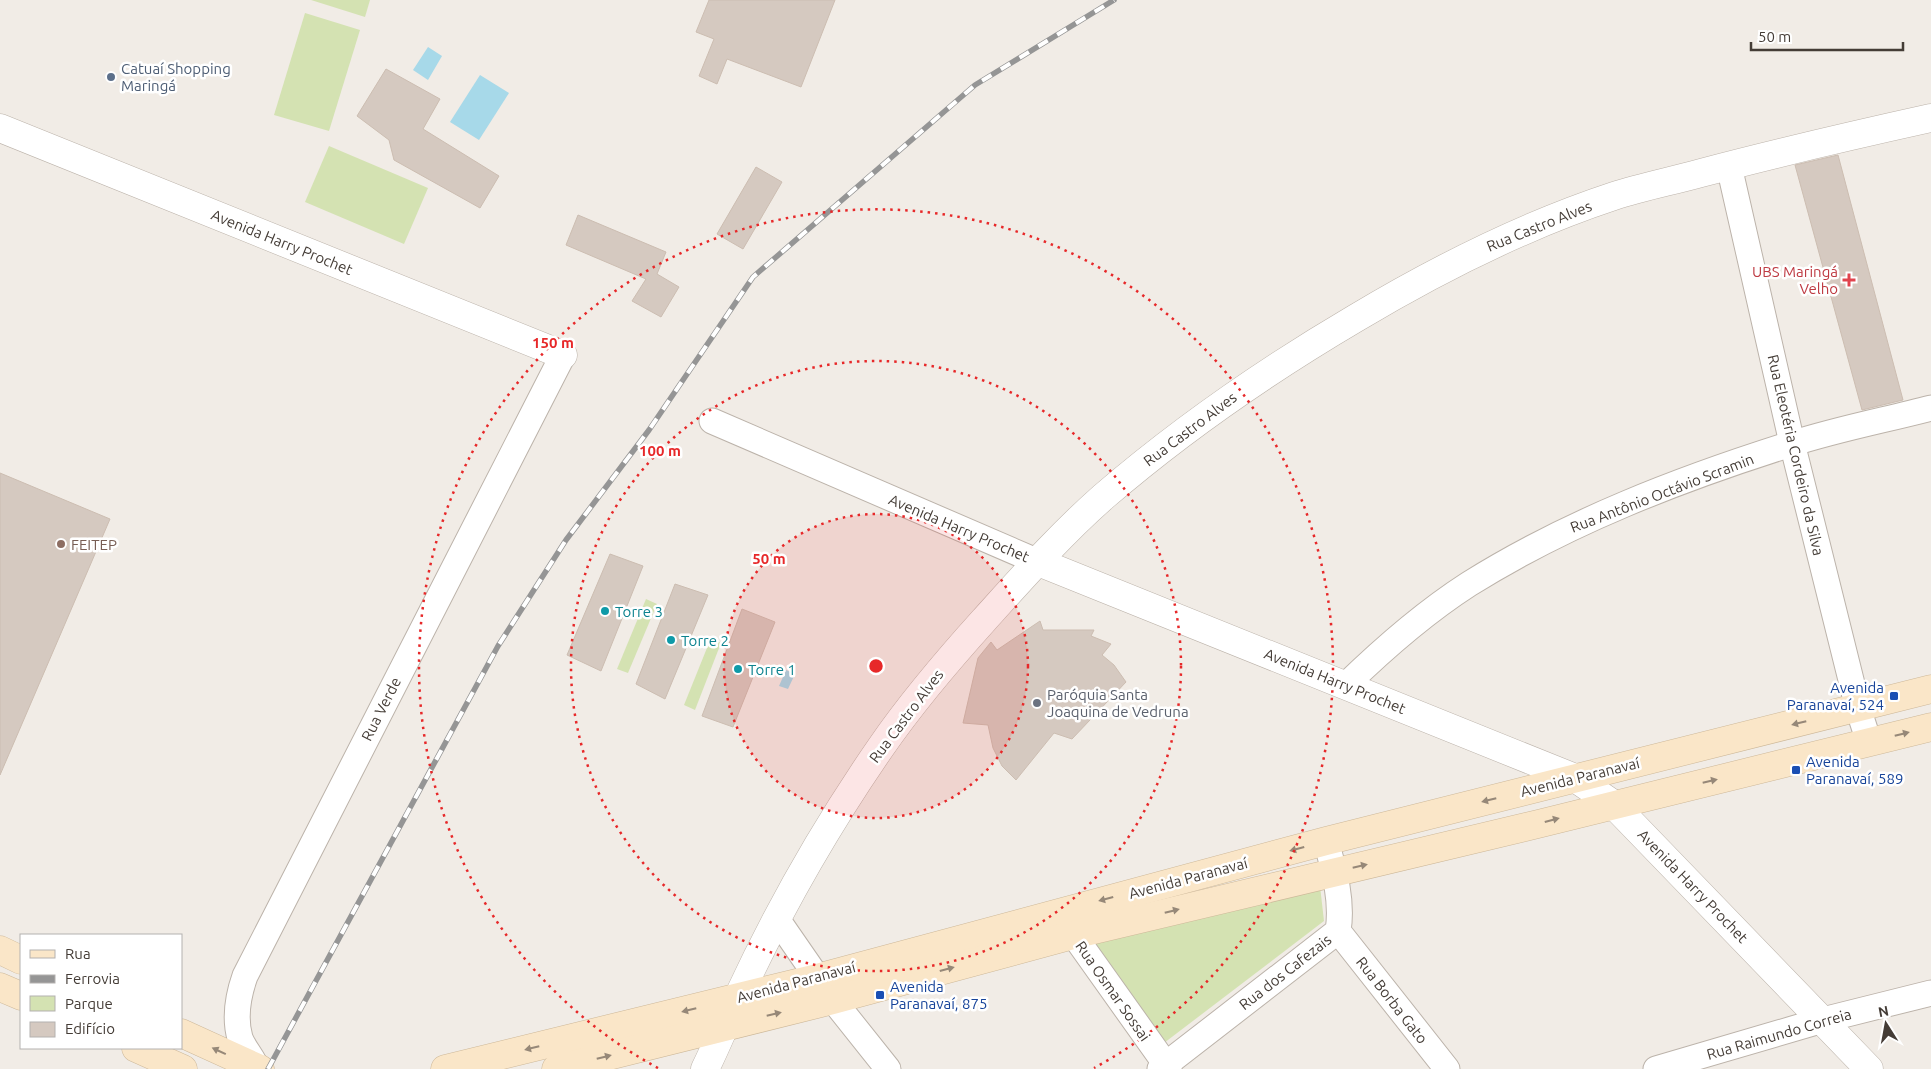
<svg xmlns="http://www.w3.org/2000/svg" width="1931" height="1069" font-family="Ubuntu,sans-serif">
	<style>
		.green { fill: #d4e2b2 }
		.water { fill: #a7d9e9 }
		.building { fill: #d5c9c0; stroke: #ccbdb1 }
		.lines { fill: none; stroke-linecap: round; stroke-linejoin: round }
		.minor-casing { stroke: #bcb3aa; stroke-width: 27 }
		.tertiary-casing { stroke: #bcb3aa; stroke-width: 29 }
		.secondary-casing { stroke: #cdb899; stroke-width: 29 }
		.minor { stroke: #fff; stroke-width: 25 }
		.tertiary { stroke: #fff; stroke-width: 28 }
		.secondary { stroke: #fae6c8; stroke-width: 28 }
		.rail-casing { stroke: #959595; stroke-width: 5.5 }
		.rail { stroke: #fff; stroke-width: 4; stroke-dasharray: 11; stroke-linecap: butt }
		.oneway { fill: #968878 }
		.ring { fill: none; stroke: #e72829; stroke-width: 2.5; stroke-dasharray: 2.5 5 }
		.service-dot { fill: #5c6f8a; stroke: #fff; stroke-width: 2 }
		.health-dot { fill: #e0444e; stroke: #fff; stroke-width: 2 }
		.education-dot { fill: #8d6e63; stroke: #fff; stroke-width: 2 }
		.culture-dot { fill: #0f9aa8; stroke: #fff; stroke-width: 2 }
		.transit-dot { fill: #1a4fb4; stroke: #fff; stroke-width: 2 }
		.worship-dot { fill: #6b7280; stroke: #fff; stroke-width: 2 }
		.labels { text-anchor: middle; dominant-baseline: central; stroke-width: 5; stroke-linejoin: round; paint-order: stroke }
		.service-label { font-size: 15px; fill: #4e5e75; stroke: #fff; text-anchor: start }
		.street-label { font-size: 15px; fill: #443c36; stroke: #fff }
		.health-label { font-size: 15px; fill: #be3a42; stroke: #fff; text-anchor: end }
		.education-label { font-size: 15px; fill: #785e54; stroke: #fff; text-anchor: start }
		.culture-label { font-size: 15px; fill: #0d838f; stroke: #fff; text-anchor: start }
		.transit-label { font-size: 15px; fill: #164399; stroke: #fff; text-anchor: start }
		.worship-label { font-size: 15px; fill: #5b616d; stroke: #fff; text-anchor: start }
		.centre { fill: #e72829; stroke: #fff; stroke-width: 2.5 }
		.ring-label { font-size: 15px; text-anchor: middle; font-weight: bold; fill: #e72829; stroke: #fff; stroke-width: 5; stroke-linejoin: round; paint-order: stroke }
	</style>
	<rect width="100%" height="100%" fill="#f1ece6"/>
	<!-- green -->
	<g class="green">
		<polygon points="311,0 370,0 365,17"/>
		<polygon points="305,13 360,30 329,131 274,115"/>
		<polygon points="329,146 428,188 404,244 305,202"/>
		<polygon points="646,599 657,604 628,673 617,669"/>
		<polygon points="711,638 721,643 695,710 684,705"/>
		<polygon points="1320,886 1324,921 1164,1043 1088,938"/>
	</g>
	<!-- water -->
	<g class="water">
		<polygon points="428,47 442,56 428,80 413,70"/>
		<polygon points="480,75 509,93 479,140 450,122"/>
		<polygon points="786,670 795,674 788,689 779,686"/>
	</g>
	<!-- building -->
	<g class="building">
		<polygon points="709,0 835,0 801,87 727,59 717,84 699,76 714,39 696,32"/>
		<polygon points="386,69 440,99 423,129 499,176 480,208 394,160 389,140 357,116"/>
		<polygon points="1838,155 1903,400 1862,410 1795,165"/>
		<polygon points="756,167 782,182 743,249 717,234"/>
		<polygon points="578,215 666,252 657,274 679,287 661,317 632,301 646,279 566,245"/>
		<polygon points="0,473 110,519 0,775"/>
		<polygon points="610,554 643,566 601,671 567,655"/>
		<polygon points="675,584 708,595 665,699 636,684"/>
		<polygon points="742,609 775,622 733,727 702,716"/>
		<polygon points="1040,621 1043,630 1094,630 1091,636 1111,644 1102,655 1114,665 1126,682 1072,739 1054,733 1016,780 1002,766 993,748 988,725 963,723 978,658 991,642 997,650"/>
	</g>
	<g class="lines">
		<!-- minor casing -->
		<g class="minor-casing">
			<g id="minor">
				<polyline points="1729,166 1792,443 1858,708 1869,742"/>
				<polyline points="712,421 1036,561"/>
				<path d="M1346,685C1384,648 1424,613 1469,584C1568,522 1680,479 1791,444C1837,429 1885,420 1931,408"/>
				<polyline points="777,919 833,1000 888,1069"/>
				<polyline points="1063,920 1169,1069"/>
				<polyline points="1338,931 1447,1069"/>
				<path d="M257,1069C254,1059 244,1049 240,1038C234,1017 238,996 245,976L563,355"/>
				<path d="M1160,1069L1338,931C1343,901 1334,870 1326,841"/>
				<polyline points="1656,1069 1823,1020 1931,993"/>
			</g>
		</g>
		<!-- tertiary casing -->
		<g class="tertiary-casing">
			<g id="tertiary">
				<polyline points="0,128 563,355"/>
				<polyline points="1036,561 1575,778 1613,804 1869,1069"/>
				<path d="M705,1069C717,1045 727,1019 739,995C779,909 827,825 881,747C912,702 947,661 984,620C1022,578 1060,535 1103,497C1182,429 1266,371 1356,318C1438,269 1523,226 1614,196C1642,187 1672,181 1701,173C1777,153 1854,135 1931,118"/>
			</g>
		</g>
		<!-- secondary casing -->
		<g class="secondary-casing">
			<g id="secondary">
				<polyline points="0,950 21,960"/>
				<polyline points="0,987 21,996"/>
				<polyline points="181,1033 260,1069"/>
				<polyline points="136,1048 183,1069"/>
				<polyline points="445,1069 817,978 1326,841 1931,689"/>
				<polyline points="556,1069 833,1000 1073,935 1538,824 1931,727"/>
			</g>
		</g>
		<!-- minor -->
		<use href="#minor" class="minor"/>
		<!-- tertiary -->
		<use href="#tertiary" class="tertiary"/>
		<!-- secondary -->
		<use href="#secondary" class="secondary"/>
		<!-- rail casing -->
		<g class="rail-casing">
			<polyline id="rail" points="268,1069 498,646 566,540 649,430 753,277 975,85 1114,0"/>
		</g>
		<!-- rail -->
		<use href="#rail" class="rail"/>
	</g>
	<!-- one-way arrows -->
	<defs><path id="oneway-solid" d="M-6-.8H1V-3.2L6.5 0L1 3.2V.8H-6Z" transform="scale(1.25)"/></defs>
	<g class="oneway">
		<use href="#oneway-solid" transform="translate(1799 723) rotate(166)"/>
		<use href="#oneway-solid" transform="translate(1902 734) rotate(-14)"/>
		<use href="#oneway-solid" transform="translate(1710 781) rotate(-13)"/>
		<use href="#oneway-solid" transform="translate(1489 800) rotate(166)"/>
		<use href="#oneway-solid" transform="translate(1552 820) rotate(-15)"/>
		<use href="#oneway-solid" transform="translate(1297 849) rotate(165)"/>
		<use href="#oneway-solid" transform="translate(1360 866) rotate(-13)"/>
		<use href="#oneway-solid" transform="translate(1106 899) rotate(165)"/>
		<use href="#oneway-solid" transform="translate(1172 911) rotate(-14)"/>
		<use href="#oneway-solid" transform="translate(947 969) rotate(-15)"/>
		<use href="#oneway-solid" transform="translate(689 1010) rotate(166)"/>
		<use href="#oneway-solid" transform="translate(774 1014) rotate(-13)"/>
		<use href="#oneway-solid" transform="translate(532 1048) rotate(166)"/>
		<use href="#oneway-solid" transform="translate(219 1051) rotate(-155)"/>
		<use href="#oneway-solid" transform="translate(604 1057) rotate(-14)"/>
	</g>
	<!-- distance rings -->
	<circle cx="876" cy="666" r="152" fill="#e72829" fill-opacity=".12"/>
	<g class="ring">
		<circle cx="876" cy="666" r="152"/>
		<circle cx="876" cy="666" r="305"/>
		<path d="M658 1068A457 457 0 1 1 1094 1068"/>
	</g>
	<!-- markers -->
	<circle class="service-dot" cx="111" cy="77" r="5"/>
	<path class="health-dot" d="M1846.5 272.5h5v5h5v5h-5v5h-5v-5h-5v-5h5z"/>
	<circle class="education-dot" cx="61" cy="544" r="5"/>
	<g class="culture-dot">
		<circle cx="605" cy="611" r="5"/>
		<circle cx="671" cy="640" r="5"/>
		<circle cx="738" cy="669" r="5"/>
	</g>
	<g class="transit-dot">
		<rect x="1889" y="691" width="10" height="10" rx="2.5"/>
		<rect x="1791" y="765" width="10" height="10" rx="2.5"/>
		<rect x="875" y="990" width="10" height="10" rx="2.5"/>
	</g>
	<circle class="worship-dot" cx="1037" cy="703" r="5"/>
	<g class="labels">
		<!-- service labels -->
		<g class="service-label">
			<text x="121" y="68">Catuaí Shopping<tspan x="121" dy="17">Maringá</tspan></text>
		</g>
		<!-- street labels -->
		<g class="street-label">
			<text transform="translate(1539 226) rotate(-22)">Rua Castro Alves</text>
			<text transform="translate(282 242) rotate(22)">Avenida Harry Prochet</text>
			<text transform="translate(1190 429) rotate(-37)">Rua Castro Alves</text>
			<text transform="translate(1796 455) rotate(77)">Rua Eleotéria Cordeiro da Silva</text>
			<text transform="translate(1662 493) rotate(-21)">Rua Antônio Octávio Scramin</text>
			<text transform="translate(959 528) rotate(23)">Avenida Harry Prochet</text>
			<text transform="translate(1335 681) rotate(22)">Avenida Harry Prochet</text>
			<text transform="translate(381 709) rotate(-63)">Rua Verde</text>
			<text transform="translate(906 716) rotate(-53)">Rua Castro Alves</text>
			<text transform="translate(1580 777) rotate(-14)">Avenida Paranavaí</text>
			<text transform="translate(1188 878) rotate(-15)">Avenida Paranavaí</text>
			<text transform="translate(1693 886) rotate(46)">Avenida Harry Prochet</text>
			<text transform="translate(1285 972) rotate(-38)">Rua dos Cafezais</text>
			<text transform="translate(796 982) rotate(-15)">Avenida Paranavaí</text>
			<text transform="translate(1113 991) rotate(55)">Rua Osmar Sossai</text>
			<text transform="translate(1392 1000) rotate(52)">Rua Borba Gato</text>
			<text transform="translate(1779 1034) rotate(-16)">Rua Raimundo Correia</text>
		</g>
		<!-- health labels -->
		<g class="health-label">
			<text x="1838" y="271">UBS Maringá<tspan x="1838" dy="17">Velho</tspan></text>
		</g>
		<!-- education labels -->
		<g class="education-label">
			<text x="71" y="544">FEITEP</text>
		</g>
		<!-- culture labels -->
		<g class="culture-label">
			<text x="615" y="611">Torre 3</text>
			<text x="681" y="640">Torre 2</text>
			<text x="748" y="669">Torre 1</text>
		</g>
		<!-- transit labels -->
		<g class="transit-label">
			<text x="1884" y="687" text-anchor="end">Avenida<tspan x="1884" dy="17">Paranavaí, 524</tspan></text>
			<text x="1806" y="761">Avenida<tspan x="1806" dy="17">Paranavaí, 589</tspan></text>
			<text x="890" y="986">Avenida<tspan x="890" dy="17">Paranavaí, 875</tspan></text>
		</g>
		<!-- worship labels -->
		<g class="worship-label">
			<text x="1047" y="694">Paróquia Santa<tspan x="1047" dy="17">Joaquina de Vedruna</tspan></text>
		</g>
	</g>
	<circle cx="876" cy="666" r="8" class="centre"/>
	<g class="ring-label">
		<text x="553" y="348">150 m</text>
		<text x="660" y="456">100 m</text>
		<text x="769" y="564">50 m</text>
	</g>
	<!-- legend -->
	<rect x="20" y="934" width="162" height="115" fill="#ffffff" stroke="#b4b1af"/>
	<rect x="30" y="950" width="25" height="8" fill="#fae6c8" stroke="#b4b1af"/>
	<text x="65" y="959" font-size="15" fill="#443c36">Rua</text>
	<rect x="30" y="975" width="25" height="8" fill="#959595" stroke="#b4b1af"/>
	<text x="65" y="984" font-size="15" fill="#443c36">Ferrovia</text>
	<rect x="30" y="996" width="25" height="15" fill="#d4e2b2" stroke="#b4b1af"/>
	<text x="65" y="1009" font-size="15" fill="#443c36">Parque</text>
	<rect x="30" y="1022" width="25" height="15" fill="#d5c9c0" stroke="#b4b1af"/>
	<text x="65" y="1034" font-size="15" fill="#443c36">Edifício</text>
	<!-- north arrow -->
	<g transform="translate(1886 1024) rotate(349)" stroke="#ffffff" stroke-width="4" paint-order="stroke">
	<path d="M0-4L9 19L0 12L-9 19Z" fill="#443c36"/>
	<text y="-8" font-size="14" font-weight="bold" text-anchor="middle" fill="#443c36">N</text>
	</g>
	<!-- scale -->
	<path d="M1751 42v8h152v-8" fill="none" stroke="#443c36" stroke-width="2.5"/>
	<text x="1758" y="42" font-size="15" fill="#443c36" stroke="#ffffff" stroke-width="4" paint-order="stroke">50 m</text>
</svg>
